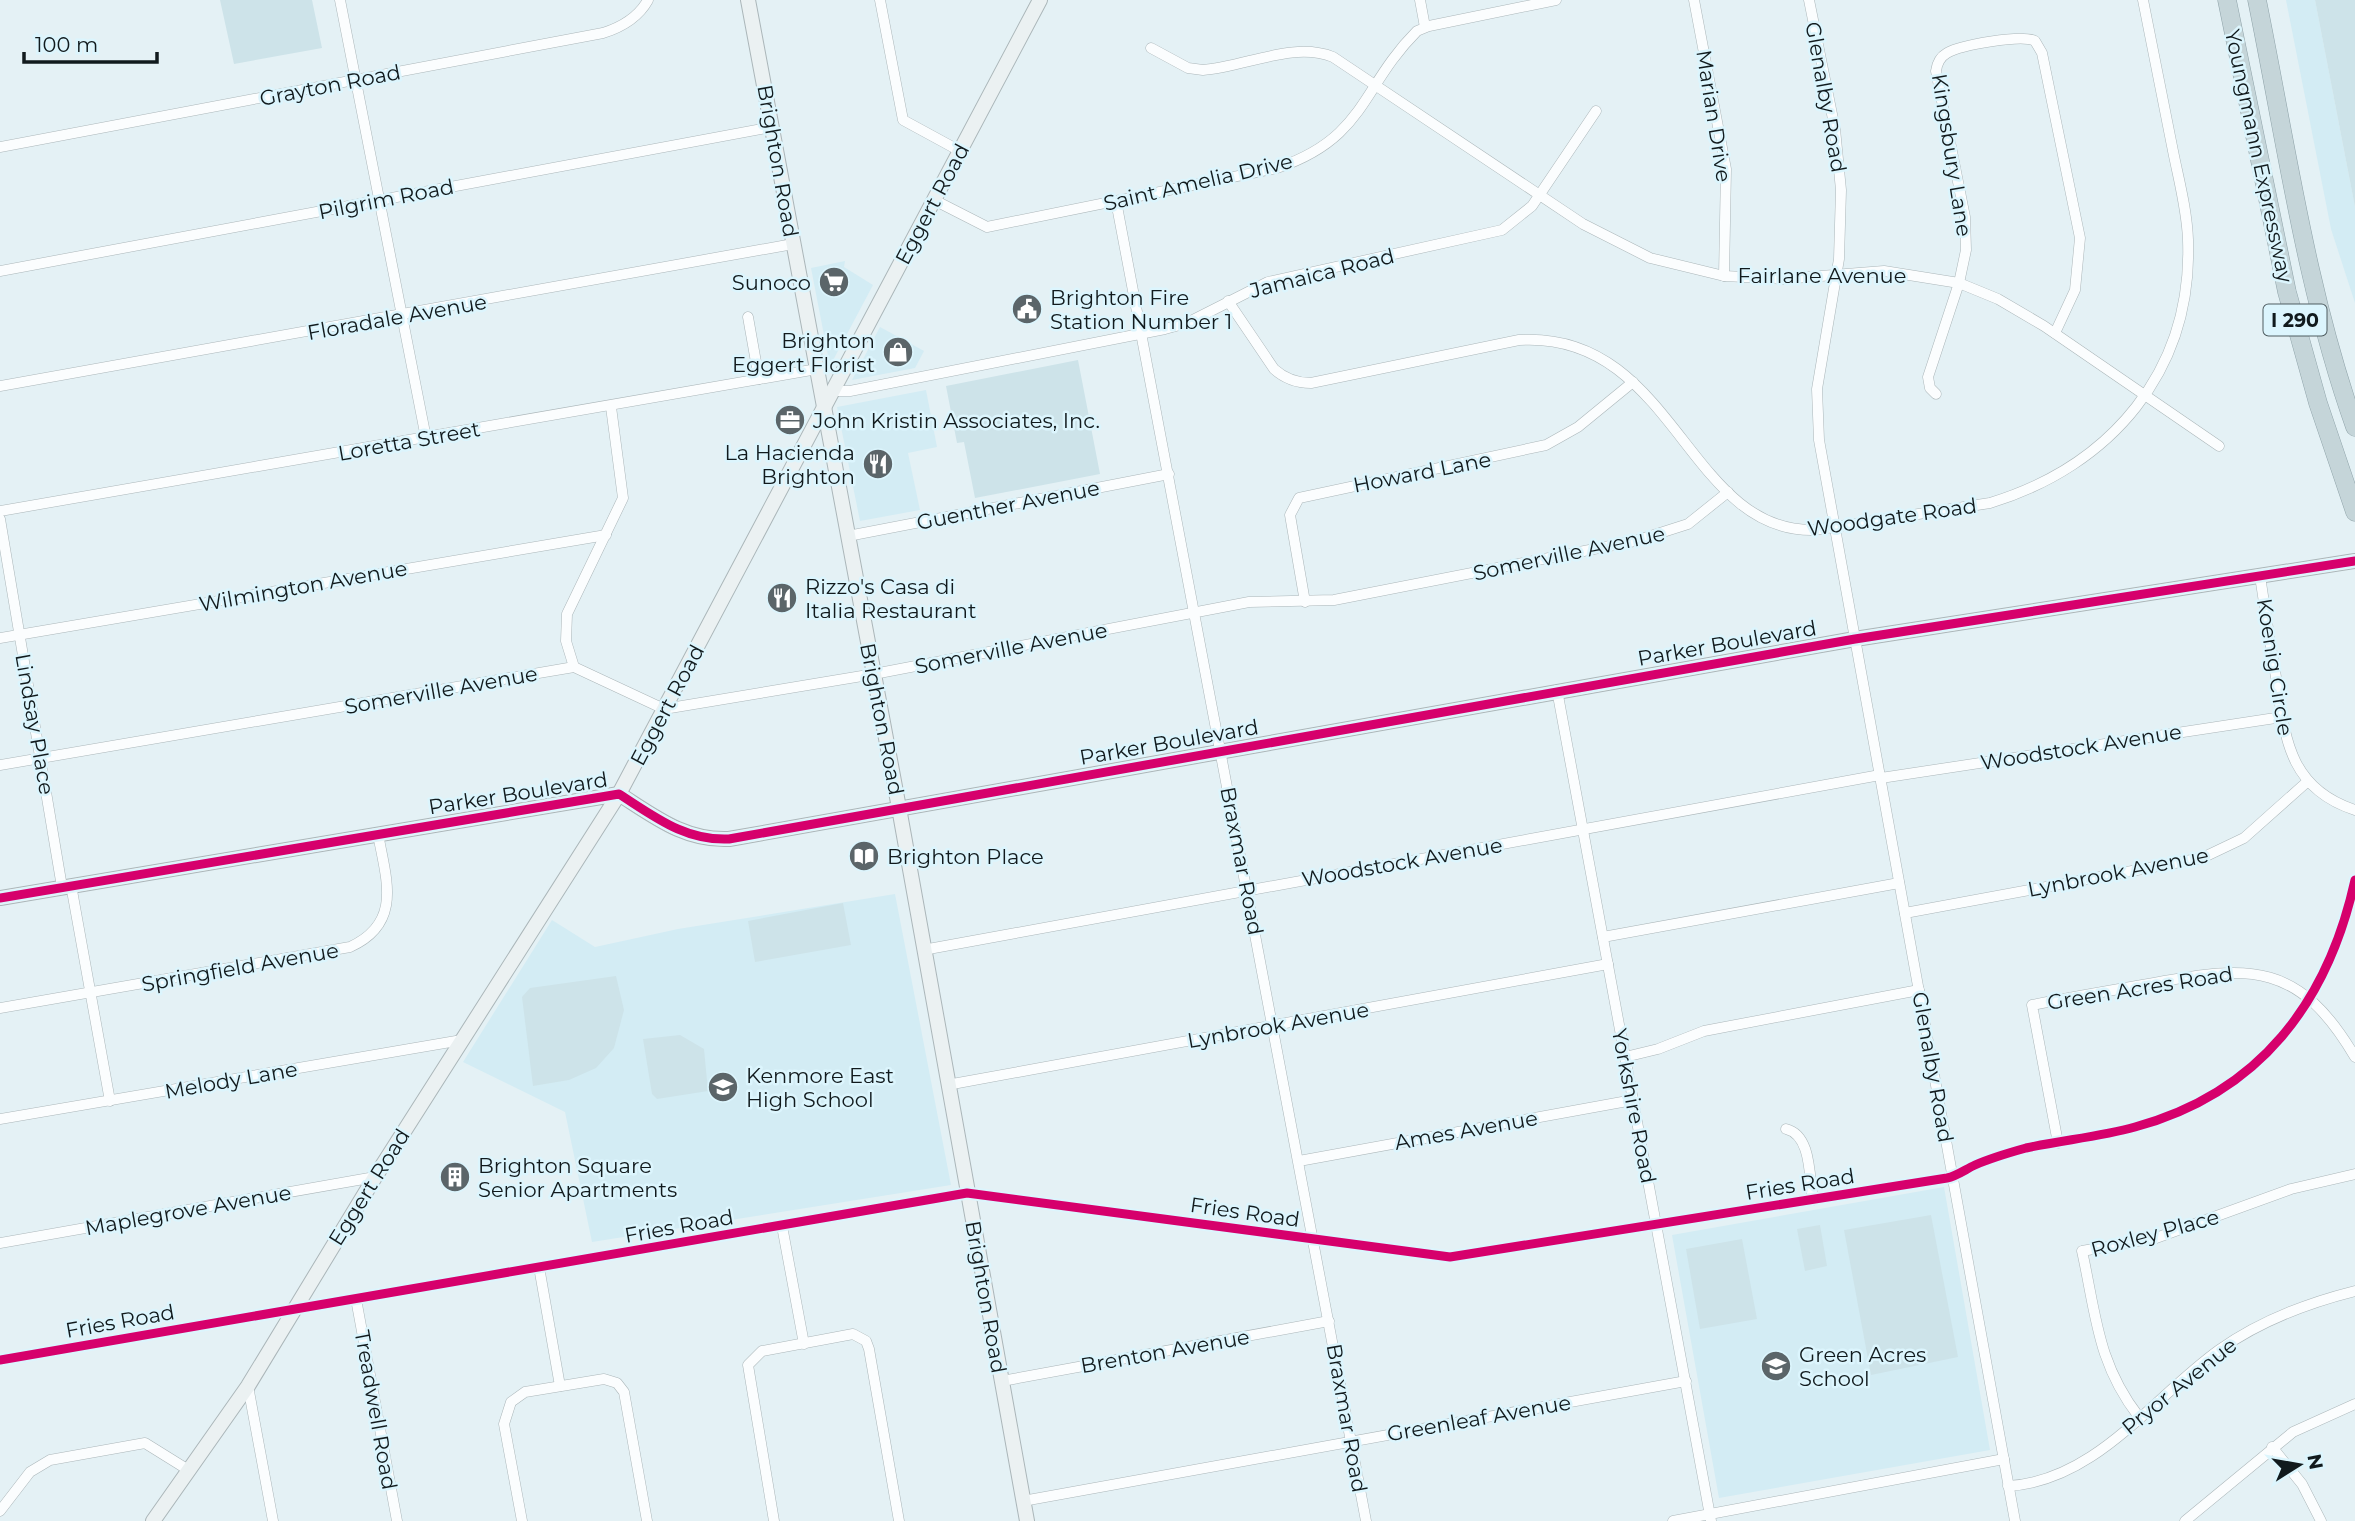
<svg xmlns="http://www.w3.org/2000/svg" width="2355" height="1521" font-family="Montserrat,sans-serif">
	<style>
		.built { fill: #d3ecf4 }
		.green { fill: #cde3e9 }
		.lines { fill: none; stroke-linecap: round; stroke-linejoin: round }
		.street-casing { stroke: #abb6b9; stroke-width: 11 }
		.secondary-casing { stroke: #abb6b9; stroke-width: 16 }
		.highway-casing { stroke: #8ea2a8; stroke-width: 19 }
		.street { stroke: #fbfdfe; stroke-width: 10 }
		.secondary { stroke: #ebf1f2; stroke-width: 14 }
		.highway { stroke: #c5d5d9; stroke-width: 18 }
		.cycleway-casing { stroke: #dcf5fd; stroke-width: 13 }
		.cycleway { stroke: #d6006c; stroke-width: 9 }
		.labels { text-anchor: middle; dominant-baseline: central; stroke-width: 5; stroke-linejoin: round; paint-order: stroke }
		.shield { fill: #dcf5fd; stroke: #4e5c60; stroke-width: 2 }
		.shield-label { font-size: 19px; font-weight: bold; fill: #111a1d }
		.street-label { font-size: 21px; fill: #111a1d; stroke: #dcf5fd }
		.poi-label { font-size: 21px; fill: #111a1d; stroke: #dcf5fd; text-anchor: start }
	</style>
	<rect width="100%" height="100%" fill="#e4f1f5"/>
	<!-- built -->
	<g class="built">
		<polygon points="2286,0 2315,0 2355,207 2355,303 2331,229"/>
		<polygon points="845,261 844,267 873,285 830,366 811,268"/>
		<polygon points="880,327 924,351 915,368 852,380"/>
		<polygon points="926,390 937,447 908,453 920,510 860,521 837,407"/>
		<polygon points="895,894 951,1185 592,1242 565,1112 463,1062 552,920 595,947 678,929"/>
		<polygon points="1944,1187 1990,1450 1719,1498 1672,1235"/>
	</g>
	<!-- green -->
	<g class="green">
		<polygon points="220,0 312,0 322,48 234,64"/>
		<polygon points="2315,0 2355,0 2355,207"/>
		<polygon points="1078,360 1100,474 975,498 964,442 957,443 946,386"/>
		<polygon points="843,903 851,945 755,962 748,921"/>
		<polygon points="616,976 624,1010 614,1048 596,1068 569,1080 533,1086 522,997 530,988"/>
		<polygon points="680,1035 704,1049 708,1091 657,1099 652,1094 643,1039"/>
		<polygon points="1931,1215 1958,1357 1871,1375 1844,1230"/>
		<polygon points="1820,1225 1827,1266 1805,1271 1797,1229"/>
		<polygon points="1742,1239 1757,1319 1700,1329 1686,1249"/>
	</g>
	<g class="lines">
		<!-- street casing -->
		<g class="street-casing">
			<g id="street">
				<polyline points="340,0 426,438"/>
				<polyline points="880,0 903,120 960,151"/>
				<polyline points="1420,0 1425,27"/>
				<polyline points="1694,0 1726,169 1724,276"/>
				<polyline points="1809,0 1835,129 1841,190 1839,259 1817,389 1819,440 2015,1521"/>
				<path d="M1151,48L1188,68L1203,70C1245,67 1293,41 1333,57L1583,224L1650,258L1724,276L1783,279L1884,271L1959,283L1998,299L2044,326L2219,446"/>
				<path d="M0,147L603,33C622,27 638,18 648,0"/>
				<path d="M934,200L987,227L1277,168C1366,138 1361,87 1417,31L1429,26L1556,0"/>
				<polyline points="1116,201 1366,1521"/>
				<polyline points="0,271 772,127"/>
				<path d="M1228,301L1274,369C1285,379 1296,383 1311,383L1519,340C1674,330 1687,533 1814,530L1990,503C2111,466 2193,371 2188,240C2187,210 2179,181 2173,151C2163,101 2153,50 2143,0"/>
				<polyline points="748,317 759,379"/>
				<polyline points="0,386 793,244"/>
				<polyline points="832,391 850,391 1165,329 1187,323 1268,282 1502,230 1532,206 1596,111"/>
				<path d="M1936,394L1930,388L1928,377L1959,283L1966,250L1965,217L1936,71C1937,63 1940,57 1947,53C1961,45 2022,34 2035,41L2042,53L2080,238L2075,290L2055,333"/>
				<polyline points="0,511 817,369"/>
				<polyline points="0,519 62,887"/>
				<polyline points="848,536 1169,474"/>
				<path d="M2260,576C2265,609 2270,643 2276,677C2285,737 2288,788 2355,810"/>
				<polyline points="1305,602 1290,515 1299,498 1546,445 1578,427 1633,382"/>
				<polyline points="0,638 606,535"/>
				<polyline points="574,667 566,641 567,614 623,498 611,407"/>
				<polyline points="1557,690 1711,1521"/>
				<polyline points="0,765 574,667 664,709 874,674 1249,602 1334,600 1635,541 1688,524 1728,492"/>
				<polyline points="1881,778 2282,717"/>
				<polyline points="71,885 110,1101"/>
				<polyline points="1905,913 2202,858 2244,838 2308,781"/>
				<polyline points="1603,937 1899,883"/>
				<polyline points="923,950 1880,775"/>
				<path d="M0,1008L350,947C403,923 386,879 378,834"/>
				<polyline points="1625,1057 1658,1049 1704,1031 1919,990"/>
				<polyline points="947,1085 1608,964"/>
				<polyline points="0,1119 462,1040"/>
				<path d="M1786,1129C1812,1135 1809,1178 1813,1200"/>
				<path d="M2058,1143L2032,1005C2072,997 2113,990 2154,983C2251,965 2299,962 2355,1057"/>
				<polyline points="1299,1161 1633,1100"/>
				<polyline points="782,1226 804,1344"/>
				<polyline points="0,1243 375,1177"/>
				<polyline points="539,1267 560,1386"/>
				<polyline points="356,1299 397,1521"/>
				<path d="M0,1360L967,1193L1450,1257L1947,1178C1957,1176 1966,1169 1975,1165C1991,1158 2008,1153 2026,1148C2062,1140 2099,1137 2135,1127C2260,1093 2328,1002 2355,880"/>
				<polyline points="1002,1381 1329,1321"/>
				<polyline points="248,1386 273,1521"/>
				<path d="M2139,1417C2097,1363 2096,1314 2082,1251L2156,1238L2291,1189L2355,1174"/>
				<polyline points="2272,1447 2302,1484 2321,1521"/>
				<path d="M2008,1486C2096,1481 2152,1398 2219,1350C2260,1321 2307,1303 2355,1291"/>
				<polyline points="1023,1501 1686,1381"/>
				<polyline points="0,1511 30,1472 50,1460 145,1443 190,1471"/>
				<polyline points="522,1521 504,1424 511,1402 525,1392 604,1379 617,1383 624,1392 647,1521"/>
				<polyline points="774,1521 748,1365 762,1351 853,1334 866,1341 869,1349 899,1521"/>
				<polyline points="1673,1521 2004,1459"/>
				<polyline points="2185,1521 2293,1432 2355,1404"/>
			</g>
		</g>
		<!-- secondary casing -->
		<g class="secondary-casing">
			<g id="secondary">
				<polyline points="748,0 899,808 1027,1521"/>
				<path d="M0,898L619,794C655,817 685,841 729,839L1855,639L2355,561"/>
				<polyline points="153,1521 248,1386 375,1177 619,794 1040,0"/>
			</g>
		</g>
		<!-- highway casing -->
		<g class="highway-casing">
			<g id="highway">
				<polyline points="2227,0 2287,292 2318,403 2355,512"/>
				<path d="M2257,0C2286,142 2306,290 2355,427"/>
			</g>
		</g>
		<!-- street -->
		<use href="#street" class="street"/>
		<!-- secondary -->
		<use href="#secondary" class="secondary"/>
		<!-- highway -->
		<use href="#highway" class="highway"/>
		<!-- cycleway casing -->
		<g class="cycleway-casing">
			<g id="cycleway">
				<path d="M0,898L619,794C655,817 685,841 729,839L1855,639L2355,561"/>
				<path d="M0,1360L967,1193L1450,1257L1947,1178C1957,1176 1966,1169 1975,1165C1991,1158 2008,1153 2026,1148C2062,1140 2099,1137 2135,1127C2260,1093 2328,1002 2355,880"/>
			</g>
		</g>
		<!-- cycleway -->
		<use href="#cycleway" class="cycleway"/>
	</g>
	<!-- icons -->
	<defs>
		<g id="supermarket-disc" transform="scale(1.575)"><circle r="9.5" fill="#5b6569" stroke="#dcf5fd"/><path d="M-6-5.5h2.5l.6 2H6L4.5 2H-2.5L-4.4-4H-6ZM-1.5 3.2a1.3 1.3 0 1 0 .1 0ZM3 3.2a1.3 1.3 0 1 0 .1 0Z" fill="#fff"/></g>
		<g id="civic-disc" transform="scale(1.575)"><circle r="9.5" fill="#5b6569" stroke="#dcf5fd"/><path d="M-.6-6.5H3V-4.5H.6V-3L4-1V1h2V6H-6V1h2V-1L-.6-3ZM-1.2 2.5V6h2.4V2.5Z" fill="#fff"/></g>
		<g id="shop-disc" transform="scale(1.575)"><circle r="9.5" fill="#5b6569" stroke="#dcf5fd"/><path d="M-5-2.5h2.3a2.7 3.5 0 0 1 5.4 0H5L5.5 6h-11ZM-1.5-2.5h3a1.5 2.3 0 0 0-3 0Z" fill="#fff"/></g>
		<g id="office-disc" transform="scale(1.575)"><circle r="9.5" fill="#5b6569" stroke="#dcf5fd"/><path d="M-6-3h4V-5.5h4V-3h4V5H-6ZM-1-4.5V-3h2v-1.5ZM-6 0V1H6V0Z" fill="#fff"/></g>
		<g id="restaurant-disc" transform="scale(1.575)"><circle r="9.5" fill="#5b6569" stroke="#dcf5fd"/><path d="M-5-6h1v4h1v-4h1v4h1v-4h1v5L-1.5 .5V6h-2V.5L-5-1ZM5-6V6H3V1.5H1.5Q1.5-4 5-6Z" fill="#fff"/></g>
		<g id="library-disc" transform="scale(1.575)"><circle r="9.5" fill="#5b6569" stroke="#dcf5fd"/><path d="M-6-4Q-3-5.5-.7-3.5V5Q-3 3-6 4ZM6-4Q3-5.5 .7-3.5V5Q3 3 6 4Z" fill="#fff"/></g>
		<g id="school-disc" transform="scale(1.575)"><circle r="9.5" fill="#5b6569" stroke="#dcf5fd"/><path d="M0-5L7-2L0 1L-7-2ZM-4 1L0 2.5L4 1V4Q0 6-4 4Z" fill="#fff"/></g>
		<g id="building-disc" transform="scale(1.575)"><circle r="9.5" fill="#5b6569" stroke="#dcf5fd"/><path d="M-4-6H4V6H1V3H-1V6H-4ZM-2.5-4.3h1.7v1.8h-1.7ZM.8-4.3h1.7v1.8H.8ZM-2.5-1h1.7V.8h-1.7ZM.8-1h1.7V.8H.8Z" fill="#fff"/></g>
	</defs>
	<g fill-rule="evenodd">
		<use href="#supermarket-disc" x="834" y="282"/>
		<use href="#civic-disc" x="1027" y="309"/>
		<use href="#shop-disc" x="898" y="352"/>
		<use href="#office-disc" x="790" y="420"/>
		<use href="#restaurant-disc" x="878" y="464"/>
		<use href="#restaurant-disc" x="782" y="598"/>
		<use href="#library-disc" x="864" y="856"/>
		<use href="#school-disc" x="723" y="1087"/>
		<use href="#building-disc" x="455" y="1177"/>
		<use href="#school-disc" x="1776" y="1366"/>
	</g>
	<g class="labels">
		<!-- shield labels -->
		<rect class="shield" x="2263.5" y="304.5" width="63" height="31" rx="5"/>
		<g class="shield-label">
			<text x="2295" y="320">I 290</text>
		</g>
		<!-- street labels -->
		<g class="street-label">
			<text transform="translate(330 85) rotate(-11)">Grayton Road</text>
			<text transform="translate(1826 97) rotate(80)">Glenalby Road</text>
			<text transform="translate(1714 116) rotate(81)">Marian Drive</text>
			<text transform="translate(1952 155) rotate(81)">Kingsbury Lane</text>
			<text transform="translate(2259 156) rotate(78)">Youngmann Expressway</text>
			<text transform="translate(778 161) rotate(80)">Brighton Road</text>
			<text transform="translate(1198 182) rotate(-13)">Saint Amelia Drive</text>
			<text transform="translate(386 199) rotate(-11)">Pilgrim Road</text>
			<text transform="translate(932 204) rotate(-62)">Eggert Road</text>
			<text transform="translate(1322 273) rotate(-14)">Jamaica Road</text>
			<text x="1822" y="275">Fairlane Avenue</text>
			<text transform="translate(397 317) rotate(-10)">Floradale Avenue</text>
			<text transform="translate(409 441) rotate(-10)">Loretta Street</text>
			<text transform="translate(1422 472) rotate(-11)">Howard Lane</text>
			<text transform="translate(1008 505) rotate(-11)">Guenther Avenue</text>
			<text transform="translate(1892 517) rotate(-8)">Woodgate Road</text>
			<text transform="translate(1569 553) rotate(-12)">Somerville Avenue</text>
			<text transform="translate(303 586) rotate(-10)">Wilmington Avenue</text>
			<text transform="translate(1727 643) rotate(-10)">Parker Boulevard</text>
			<text transform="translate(1011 648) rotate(-11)">Somerville Avenue</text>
			<text transform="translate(2275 667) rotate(81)">Koenig Circle</text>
			<text transform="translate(441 690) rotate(-10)">Somerville Avenue</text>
			<text transform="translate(667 705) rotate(-62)">Eggert Road</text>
			<text transform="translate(882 719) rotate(79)">Brighton Road</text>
			<text transform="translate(35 724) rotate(80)">Lindsay Place</text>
			<text transform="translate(1169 742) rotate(-10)">Parker Boulevard</text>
			<text transform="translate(2081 747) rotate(-9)">Woodstock Avenue</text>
			<text transform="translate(518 793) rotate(-9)">Parker Boulevard</text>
			<text transform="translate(1242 861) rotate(79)">Braxmar Road</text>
			<text transform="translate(1402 862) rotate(-10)">Woodstock Avenue</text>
			<text transform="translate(2118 872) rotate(-11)">Lynbrook Avenue</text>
			<text transform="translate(240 967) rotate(-10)">Springfield Avenue</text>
			<text transform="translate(2140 988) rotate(-9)">Green Acres Road</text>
			<text transform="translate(1278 1025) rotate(-10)">Lynbrook Avenue</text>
			<text transform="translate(1933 1067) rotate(80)">Glenalby Road</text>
			<text transform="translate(231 1080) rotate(-10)">Melody Lane</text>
			<text transform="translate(1634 1106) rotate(79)">Yorkshire Road</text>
			<text transform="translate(1466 1130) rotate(-10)">Ames Avenue</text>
			<text transform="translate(1800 1184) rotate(-9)">Fries Road</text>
			<text transform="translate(369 1187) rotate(-58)">Eggert Road</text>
			<text transform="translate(188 1210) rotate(-10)">Maplegrove Avenue</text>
			<text transform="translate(1245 1212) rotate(8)">Fries Road</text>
			<text transform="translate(679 1226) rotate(-10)">Fries Road</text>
			<text transform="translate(2155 1233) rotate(-15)">Roxley Place</text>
			<text transform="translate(986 1297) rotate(80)">Brighton Road</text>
			<text transform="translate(120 1321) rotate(-10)">Fries Road</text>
			<text transform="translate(1165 1351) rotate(-10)">Brenton Avenue</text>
			<text transform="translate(2179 1386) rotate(-39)">Pryor Avenue</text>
			<text transform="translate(376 1410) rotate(80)">Treadwell Road</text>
			<text transform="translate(1347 1418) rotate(80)">Braxmar Road</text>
			<text transform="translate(1479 1418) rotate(-10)">Greenleaf Avenue</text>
		</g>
		<!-- poi labels -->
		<g class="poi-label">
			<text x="811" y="282" text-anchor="end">Sunoco</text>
			<text x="1050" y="297">Brighton Fire<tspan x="1050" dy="24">Station Number 1</tspan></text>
			<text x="875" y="340" text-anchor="end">Brighton<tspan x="875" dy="24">Eggert Florist</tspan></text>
			<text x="813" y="420">John Kristin Associates, Inc.</text>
			<text x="855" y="452" text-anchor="end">La Hacienda<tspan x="855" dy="24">Brighton</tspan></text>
			<text x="805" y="586">Rizzo's Casa di<tspan x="805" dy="24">Italia Restaurant</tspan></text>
			<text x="887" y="856">Brighton Place</text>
			<text x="746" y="1075">Kenmore East<tspan x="746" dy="24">High School</tspan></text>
			<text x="478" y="1165">Brighton Square<tspan x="478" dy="24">Senior Apartments</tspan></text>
			<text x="1799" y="1354">Green Acres<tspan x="1799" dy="24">School</tspan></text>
		</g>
	</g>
	<!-- north arrow -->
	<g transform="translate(2299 1465) rotate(79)" stroke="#dcf5fd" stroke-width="5" paint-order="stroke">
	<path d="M0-5L12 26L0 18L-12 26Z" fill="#111a1d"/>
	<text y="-10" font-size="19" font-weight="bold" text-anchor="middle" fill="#111a1d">N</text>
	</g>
	<!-- scale -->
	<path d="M24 52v10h133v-10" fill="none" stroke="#111a1d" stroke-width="3.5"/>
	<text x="35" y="52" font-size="21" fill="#111a1d" stroke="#dcf5fd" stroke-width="5" paint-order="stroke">100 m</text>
</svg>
